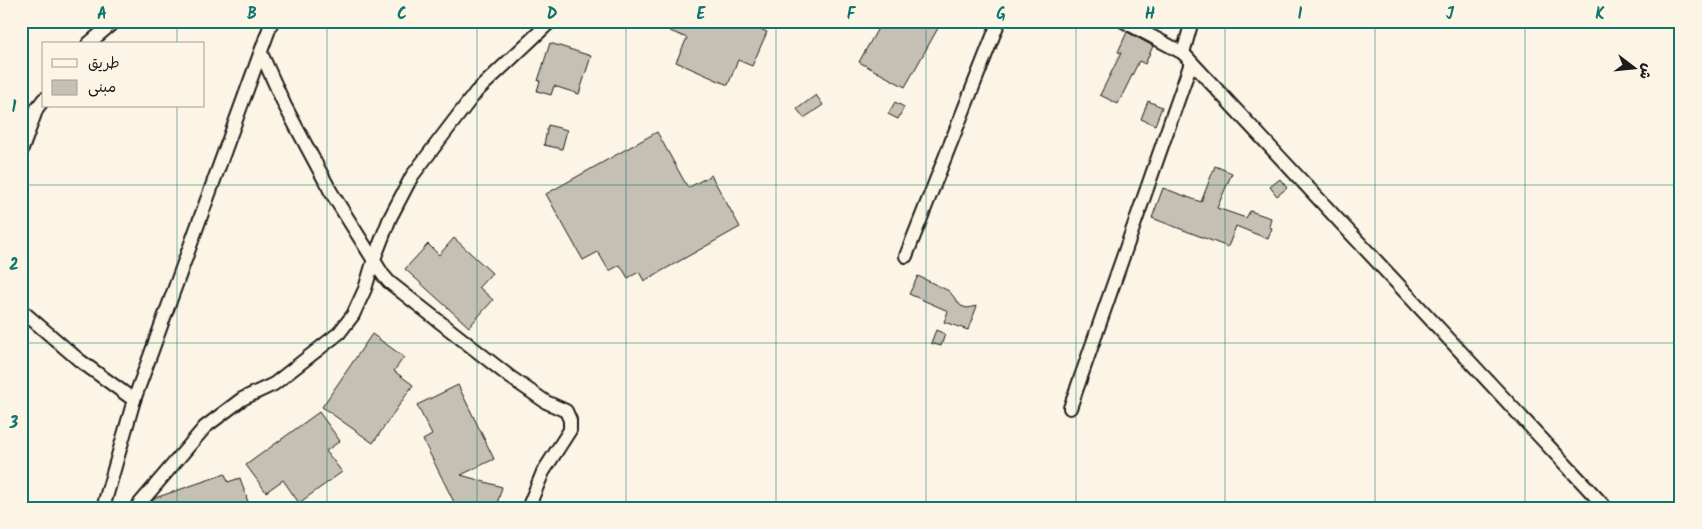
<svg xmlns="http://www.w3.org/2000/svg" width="1702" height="529" font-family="Kalam,'Playpen Sans Arabic',sans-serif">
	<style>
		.building { fill: #c4c0b3; stroke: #1c1c1c }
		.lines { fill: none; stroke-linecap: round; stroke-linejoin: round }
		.minor-casing { stroke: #1c1c1c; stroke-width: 16 }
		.minor { stroke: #fcf5e5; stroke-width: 12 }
		.grid { fill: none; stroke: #0f766e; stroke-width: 1; stroke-opacity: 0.55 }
		.neatline { fill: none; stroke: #0f766e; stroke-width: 2 }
		.grid-label { font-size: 16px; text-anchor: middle; font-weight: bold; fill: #0f766e }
	</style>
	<rect width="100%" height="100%" fill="#fcf5e5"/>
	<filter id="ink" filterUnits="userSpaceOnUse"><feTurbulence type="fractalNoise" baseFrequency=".02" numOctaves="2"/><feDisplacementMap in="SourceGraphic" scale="10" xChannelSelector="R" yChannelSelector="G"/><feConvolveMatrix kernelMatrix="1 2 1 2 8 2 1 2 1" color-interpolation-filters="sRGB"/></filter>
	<g filter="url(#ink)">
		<!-- building -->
		<g class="building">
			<polygon points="674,21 742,21 767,32 752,66 738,60 728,85 676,62 687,38 670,31"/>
			<polygon points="882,21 942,21 905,87 859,62"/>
			<polygon points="1127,32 1153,46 1145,64 1139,61 1118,104 1100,95 1121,53 1118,52"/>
			<polygon points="550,43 591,56 579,94 554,86 551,95 537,91 540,81 538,81"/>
			<polygon points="816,95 823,105 804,118 797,109"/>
			<polygon points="1148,101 1162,107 1155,125 1141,119"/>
			<polygon points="895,102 904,107 898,119 888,114"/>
			<polygon points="548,125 567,130 562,149 544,145"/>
			<polygon points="657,132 688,188 711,175 740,227 644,281 639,272 628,278 620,265 609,271 598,252 583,260 546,194"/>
			<polygon points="1215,166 1232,173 1217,208 1246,218 1250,211 1271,218 1269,227 1272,228 1268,239 1236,226 1228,247 1152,218 1163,188 1201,202"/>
			<polygon points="1280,179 1287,188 1277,196 1270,187"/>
			<polygon points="454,238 492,273 479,287 493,300 469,327 405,269 428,244 439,255"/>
			<polygon points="918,276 949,291 961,306 967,308 977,306 968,330 944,322 948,311 909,294"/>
			<polygon points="936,330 945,334 941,346 931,343"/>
			<polygon points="372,334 404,357 394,371 413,385 373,443 322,407"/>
			<polygon points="458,385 494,459 461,475 502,487 496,508 457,508 423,440 432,435 417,405"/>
			<polygon points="319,412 340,441 326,451 342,472 299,503 283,480 266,492 246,465"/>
			<polygon points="225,474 228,482 240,478 250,508 147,508 155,498"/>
		</g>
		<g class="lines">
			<!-- minor casing -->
			<g class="minor-casing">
				<g id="minor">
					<polyline points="1123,21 1183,53 1606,508"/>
					<polyline points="88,44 115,21"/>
					<polyline points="261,53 285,106 331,192 383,275 389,282 510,377 546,402 566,411 570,420 570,430 543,472 528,508"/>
					<polyline points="1183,53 1192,21"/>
					<polyline points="21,152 37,108 44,99"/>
					<polyline points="906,256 999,21"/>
					<polyline points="21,310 79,360 134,400"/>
					<polyline points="1070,408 1191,63"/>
					<polyline points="103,508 134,400 272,21"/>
					<polyline points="136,508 205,427 242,399 274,384 339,333 353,315 365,289 374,259 390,218 412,176 476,92 551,21"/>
				</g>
			</g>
			<!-- minor -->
			<use href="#minor" class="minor"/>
		</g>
	</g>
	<!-- grid -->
	<path class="grid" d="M177,21V44M327,21V508M477,21V508M626,21V508M776,21V508M926,21V508M1076,21V508M1225,21V508M1375,21V508M1525,21V508M177,106V508M21,185H1681M21,343H1681"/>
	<!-- margin -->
	<rect width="1702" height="529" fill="none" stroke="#fcf5e5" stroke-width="55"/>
	<!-- legend -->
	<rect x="42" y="42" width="162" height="65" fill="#fcf5e5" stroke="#a29e95"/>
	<rect x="52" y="59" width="25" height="8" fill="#fcf5e5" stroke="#a29e95"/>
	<text x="88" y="68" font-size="15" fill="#1c1c1c">طريق</text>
	<rect x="52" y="80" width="25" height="15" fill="#c4c0b3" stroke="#a29e95"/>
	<text x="88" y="92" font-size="15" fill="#1c1c1c">مبنى</text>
	<!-- north arrow -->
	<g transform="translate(1634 68) rotate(106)" stroke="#fcf5e5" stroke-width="4" paint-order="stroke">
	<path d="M0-4L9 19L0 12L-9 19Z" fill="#1c1c1c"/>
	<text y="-8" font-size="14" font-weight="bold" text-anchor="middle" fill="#1c1c1c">ش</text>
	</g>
	<rect x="28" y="28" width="1646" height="474" class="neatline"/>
	<g class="grid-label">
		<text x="102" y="19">A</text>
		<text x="252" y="19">B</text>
		<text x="402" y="19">C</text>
		<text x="552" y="19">D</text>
		<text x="701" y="19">E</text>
		<text x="851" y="19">F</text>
		<text x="1001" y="19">G</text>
		<text x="1150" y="19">H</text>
		<text x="1300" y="19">I</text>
		<text x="1450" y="19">J</text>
		<text x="1600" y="19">K</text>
		<text x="14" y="112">1</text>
		<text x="14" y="270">2</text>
		<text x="14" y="428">3</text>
	</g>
</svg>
